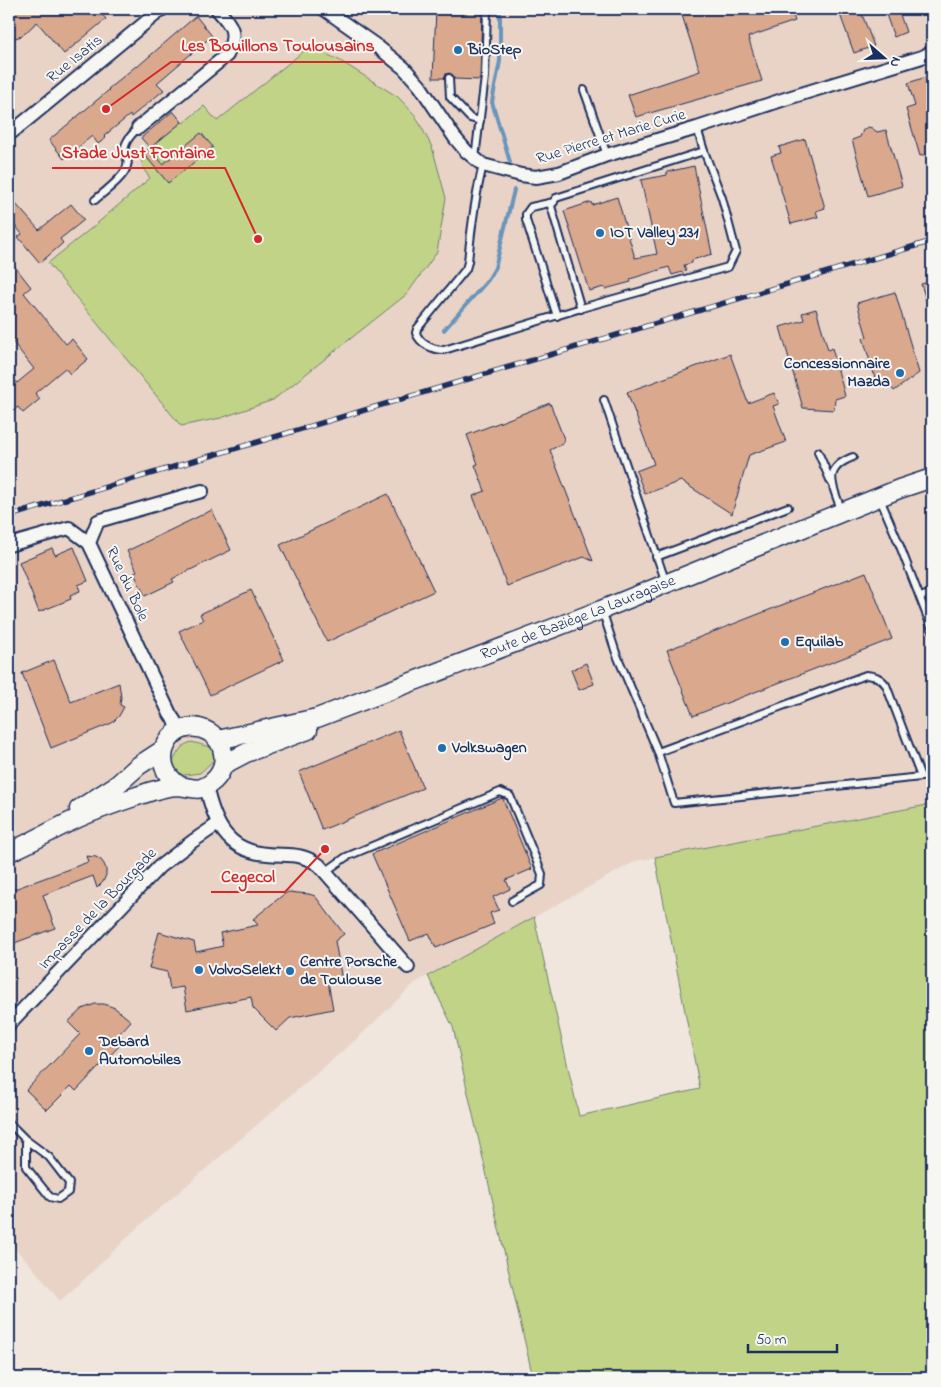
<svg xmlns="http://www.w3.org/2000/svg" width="941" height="1387" font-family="'Indie Flower',sans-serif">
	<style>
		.built { fill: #e9d3c6 }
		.green { fill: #c1d387; stroke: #6e8172 }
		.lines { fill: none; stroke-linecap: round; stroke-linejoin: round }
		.stream { stroke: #6795bc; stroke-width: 4 }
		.building { fill: #daa88d; stroke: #1b2f5e }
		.service-casing { stroke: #1b2f5e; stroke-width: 10 }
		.minor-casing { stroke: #1b2f5e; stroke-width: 16 }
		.secondary-casing { stroke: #1b2f5e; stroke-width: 21 }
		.service { stroke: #f6f6f2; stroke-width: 6 }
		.minor { stroke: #f6f6f2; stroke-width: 12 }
		.secondary { stroke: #f6f6f2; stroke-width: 18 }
		.rail-casing { stroke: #1b2f5e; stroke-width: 5.5 }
		.rail { stroke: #f6f6f2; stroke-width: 4; stroke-dasharray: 11; stroke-linecap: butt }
		.poi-dot { fill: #1f6fb2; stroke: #f6f6f2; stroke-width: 2 }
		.labels { text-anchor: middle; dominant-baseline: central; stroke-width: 4; stroke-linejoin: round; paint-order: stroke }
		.poi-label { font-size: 16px; font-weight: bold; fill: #1b2f5e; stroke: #f6f6f2; text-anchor: start }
		.street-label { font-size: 16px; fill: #1b2f5e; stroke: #f6f6f2 }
		.leader { fill: none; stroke: #d62828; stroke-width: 2 }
		.callout-dot { fill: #d62828; stroke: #f6f6f2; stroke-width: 2 }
		.callout-label { font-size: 18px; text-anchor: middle; font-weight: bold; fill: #d62828; stroke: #f6f6f2; stroke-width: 4; stroke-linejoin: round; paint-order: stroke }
	</style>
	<rect width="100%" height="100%" fill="#f0e6de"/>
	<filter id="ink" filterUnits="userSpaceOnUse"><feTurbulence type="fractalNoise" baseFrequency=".02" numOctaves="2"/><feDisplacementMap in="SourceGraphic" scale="10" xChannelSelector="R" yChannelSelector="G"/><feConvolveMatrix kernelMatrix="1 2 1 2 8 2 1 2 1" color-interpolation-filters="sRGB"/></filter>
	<g filter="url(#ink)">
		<!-- built -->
		<polygon class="built" points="9,9 932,9 932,804 636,861 415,983 360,1036 136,1229 90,1274 60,1301 29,1263 9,1243"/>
		<!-- green -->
		<g class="green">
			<path d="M315,49L339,60L398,97L415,115L432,147L446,198L437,252L407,294L273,400L221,418L181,426L48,263L94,226L150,178C146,173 141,167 142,160C142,152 174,129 182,122L183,123L204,106L217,121L305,50Z"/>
			<path d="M192,742L213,748L215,759L200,773L177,776L171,766C176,756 180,744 192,742Z"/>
			<polygon points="932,804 932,1378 533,1378 453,1027 428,976 534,917 579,1116 700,1089 655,857"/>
		</g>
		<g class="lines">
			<!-- stream -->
			<g class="stream">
				<polyline points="500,9 500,61 492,102 510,162"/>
				<polyline points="444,330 488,280 495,268 514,190"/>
			</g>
		</g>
		<!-- building -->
		<g class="building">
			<polygon points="9,9 97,9 106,19 64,54 37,22 22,36 15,38 9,38"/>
			<polygon points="436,9 482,9 480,80 454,79 453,75 449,73 446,74 444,78 433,78"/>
			<polygon points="680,9 738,9 740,14 756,9 791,9 795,21 748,37 762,81 636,117 628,95 700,71"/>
			<polygon points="838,9 860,9 874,46 854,53"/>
			<polygon points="884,9 898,9 906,32 894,37"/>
			<polygon points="196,16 212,36 157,83 164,90 131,117 130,115 104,136 106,138 98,144 92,136 64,159 49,140 109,90 108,89 136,66 137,67"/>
			<polygon points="932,75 932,152 920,156 906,109 915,106 908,83"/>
			<polygon points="173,111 182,122 150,148 163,164 201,133 213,147 168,183 143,153 150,148 141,138"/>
			<polygon points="868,127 872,128 877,132 886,130 902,186 868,196 852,140 860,137 863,130"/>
			<polygon points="805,139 825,208 816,211 818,217 791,224 771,156 781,153 779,147"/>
			<polygon points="694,166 712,254 692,260 692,263 684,265 686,271 672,275 669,267 630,279 631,282 605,289 604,287 589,291 564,211 591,202 592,205 617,197 635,258 657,254 641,180 667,175 667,172"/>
			<polygon points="15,203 39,230 71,204 84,220 60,239 63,243 40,263 18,237 22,234 9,218 9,208"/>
			<polygon points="9,259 31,287 24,293 66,344 72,339 88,359 70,374 65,368 35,393 40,399 23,413 18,407 9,414 9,373 17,383 34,369 9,337"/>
			<polygon points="932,281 932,312 930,313 921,284"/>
			<polygon points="895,292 919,373 894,391 887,382 877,385 863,338 867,337 857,303"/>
			<polygon points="816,309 828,350 832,348 845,396 835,399 834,410 803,408 780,327 804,320 802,313"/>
			<polygon points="730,354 748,403 774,393 779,404 773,406 786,442 749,455 732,514 681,481 645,494 636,471 654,464 627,392"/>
			<polygon points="550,403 564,439 562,444 550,450 593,561 584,557 507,586 473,496 485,491 475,465 478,464 467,435"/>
			<polygon points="388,494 434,591 327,642 280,545"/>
			<polygon points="212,510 231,550 172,579 174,582 145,596 134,573 137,571 127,551"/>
			<polygon points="74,547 88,581 78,585 80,591 70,595 71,599 39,612 19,562 52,548 55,555"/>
			<polygon points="866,572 892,639 693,716 667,650"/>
			<polygon points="251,590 284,660 210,695 179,631 203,620 200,614"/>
			<polygon points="54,660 71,702 119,683 121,697 120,705 124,707 119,716 112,723 51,748 22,673"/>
			<polygon points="586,663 594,684 579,690 571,670"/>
			<polygon points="399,730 423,788 322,830 299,772"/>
			<polygon points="502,798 503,799 532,869 506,880 510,889 493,897 499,910 490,913 494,924 436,948 429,933 410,941 372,854"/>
			<polygon points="86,856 96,857 101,860 104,864 106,869 106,875 103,882 97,888 93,876 43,895 55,928 9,945 9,891 88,862"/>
			<polygon points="288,892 309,894 315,896 344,934 335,941 342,980 328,982 333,1009 290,1018 276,1031 253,1008 251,997 187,1010 183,987 170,989 167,972 149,968 159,932 194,942 196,952 223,946 220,933 258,925 253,919 283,895"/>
			<polygon points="95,1004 104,1004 115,1008 131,1021 119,1034 125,1040 76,1091 71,1086 47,1110 26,1090 80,1034 68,1022 82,1009"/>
		</g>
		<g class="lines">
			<!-- service casing -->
			<g class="service-casing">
				<g id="service">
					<polyline points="449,78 450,97 470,118 480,121"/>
					<polyline points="584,90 607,155"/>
					<polyline points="475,158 485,77 487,9"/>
					<path d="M483,165C475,197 471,229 468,262L466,269L417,329L416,333C420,344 433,350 444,350L578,309L728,267L736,251L722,198L704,151L697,128"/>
					<path d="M95,200C104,192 125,177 127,166C129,161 127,159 125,155C122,144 131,135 138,128"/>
					<polyline points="554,202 531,207 526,214 526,220 557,316"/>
					<polyline points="581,309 551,206 556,198 704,151"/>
					<polyline points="604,400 666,583"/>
					<polyline points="818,452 831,482"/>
					<polyline points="883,506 898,541 932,629"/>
					<path d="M842,512C833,486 821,469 853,457"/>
					<polyline points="656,557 788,507"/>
					<polyline points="920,597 932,593"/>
					<path d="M605,619L616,653L658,752L866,675C875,676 880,677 886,685L921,777L674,803L658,752"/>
					<polyline points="325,872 346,857 500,792 510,796 542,874 541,885 512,901"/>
					<polyline points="9,1123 26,1140 49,1157 69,1183 68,1192 58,1199 50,1197 26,1167 26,1140"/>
				</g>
			</g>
			<!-- minor casing -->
			<g class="minor-casing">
				<g id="minor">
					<polyline points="324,9 378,47 404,68 420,86 455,138 466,151 483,165 521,175 536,177 559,173 607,155 697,128 788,98 922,57 932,52"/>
					<polyline points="9,128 12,132 162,9"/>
					<path d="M138,128L227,55C238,32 232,26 217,9"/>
					<polyline points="9,545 69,528 89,543"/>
					<polyline points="181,730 176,723 170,714 89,543 98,521 202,491"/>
					<path d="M206,786C214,822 226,851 267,854C288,856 300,852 319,865L408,967"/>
					<polyline points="9,1024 159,867 193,841 218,824"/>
				</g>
			</g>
			<!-- secondary casing -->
			<g class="secondary-casing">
				<g id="secondary">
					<path id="s1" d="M218,740L317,718L601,610L899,489L932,478"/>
					<polyline points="223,765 246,753 308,730"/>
					<polyline points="79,809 118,784 138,766 164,749"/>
					<path d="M9,852C31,843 52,830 74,820C99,808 126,800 152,791C161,789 169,786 178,786C192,787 198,793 211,783C229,770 227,743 209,732C173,712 143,763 180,786"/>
				</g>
			</g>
			<!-- service -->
			<use href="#service" class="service"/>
			<!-- minor -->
			<use href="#minor" class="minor"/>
			<!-- secondary -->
			<use href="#secondary" class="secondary"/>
			<!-- rail casing -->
			<g class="rail-casing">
				<polyline id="rail" points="9,516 932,241"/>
			</g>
			<!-- rail -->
			<use href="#rail" class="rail"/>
		</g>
	</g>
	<!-- markers -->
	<g class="poi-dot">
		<circle cx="458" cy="50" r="5"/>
		<circle cx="600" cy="233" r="5"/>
		<circle cx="900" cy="373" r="5"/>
		<circle cx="785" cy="642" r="5"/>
		<circle cx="442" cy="748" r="5"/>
		<circle cx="199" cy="970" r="5"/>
		<circle cx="290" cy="971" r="5"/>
		<circle cx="89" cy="1051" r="5"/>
	</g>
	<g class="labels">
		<!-- poi labels -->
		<g class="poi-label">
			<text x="468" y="50">BioStep</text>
			<text x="610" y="233">IOT Valley 231</text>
			<text x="890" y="364" text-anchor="end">Concessionnaire<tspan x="890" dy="18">Mazda</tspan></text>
			<text x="795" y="642">Equilab</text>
			<text x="452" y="748">Volkswagen</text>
			<text x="300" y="962">Centre Porsche<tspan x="300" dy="18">de Toulouse</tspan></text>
			<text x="209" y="970">VolvoSelekt</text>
			<text x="99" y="1042">Debard<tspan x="99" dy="18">Automobiles</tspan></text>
		</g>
		<!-- street labels -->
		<g class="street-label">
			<text transform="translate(75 59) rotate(-39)">Rue Isatis</text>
			<text transform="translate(611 137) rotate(-17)">Rue Pierre et Marie Curie</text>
			<text transform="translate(127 584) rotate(65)">Rue du Bole</text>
			<text stroke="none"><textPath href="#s1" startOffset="381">Route de Baziège La Lauragaise</textPath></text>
			<text transform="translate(98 909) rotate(-46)">Impasse de la Bourgade</text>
		</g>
	</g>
	<!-- callouts -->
	<path class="leader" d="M106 109L171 62H385M258 239L225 168H52M325 849L285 892H211"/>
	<g class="callout-dot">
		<circle cx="106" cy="109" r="5"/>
		<circle cx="258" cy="239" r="5"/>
		<circle cx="325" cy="849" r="5"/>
	</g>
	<g class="callout-label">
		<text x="278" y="51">Les Bouillons Toulousains</text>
		<text x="138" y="158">Stade Just Fontaine</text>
		<text x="248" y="882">Cegecol</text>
	</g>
	<!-- margin -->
	<rect width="941" height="1387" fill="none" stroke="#f6f6f2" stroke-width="30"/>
	<rect x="15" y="15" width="911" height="1357" fill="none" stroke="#1b2f5e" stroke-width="2" filter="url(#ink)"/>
	<!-- north arrow -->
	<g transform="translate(884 58) rotate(110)" stroke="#f6f6f2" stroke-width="4" paint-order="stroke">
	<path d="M0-4L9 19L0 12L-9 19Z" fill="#1b2f5e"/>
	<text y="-8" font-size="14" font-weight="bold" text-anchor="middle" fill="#1b2f5e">N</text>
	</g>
	<!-- scale -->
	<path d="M748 1344v8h89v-8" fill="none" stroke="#1b2f5e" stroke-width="2.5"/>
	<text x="756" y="1344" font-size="15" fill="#1b2f5e" stroke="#f6f6f2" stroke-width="4" paint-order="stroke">50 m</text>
</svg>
